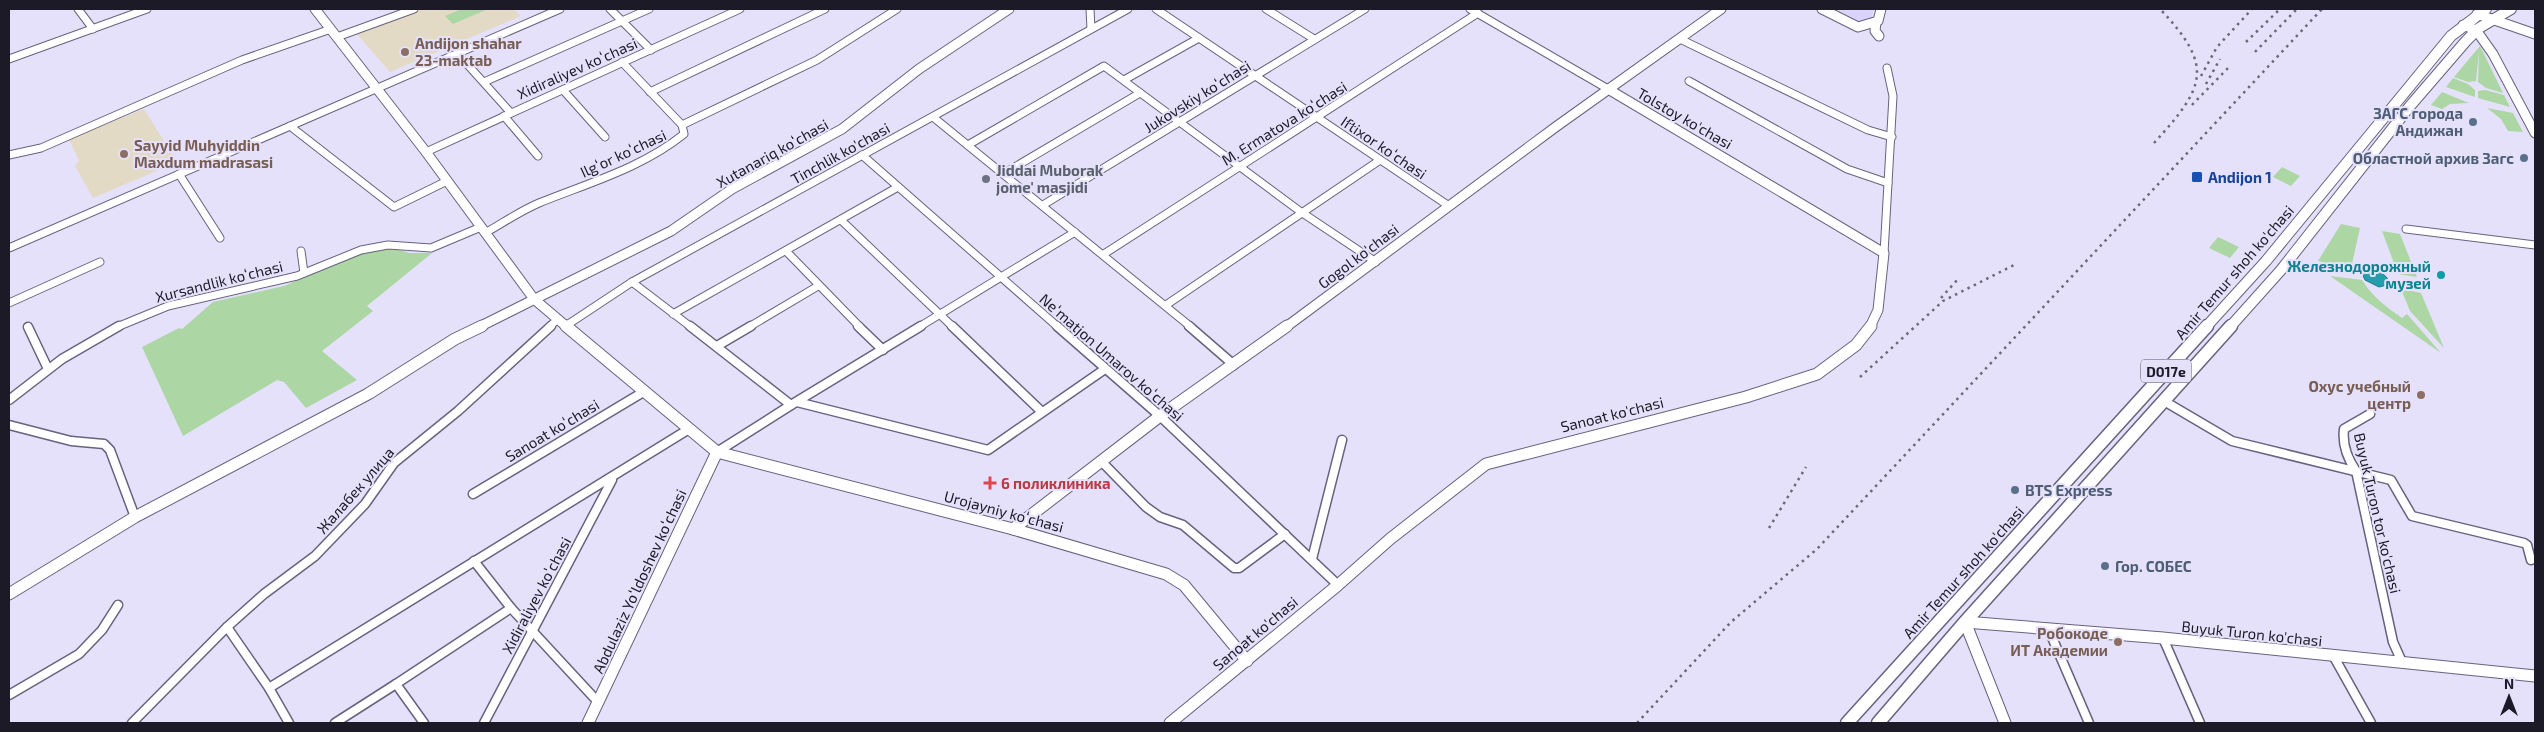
<svg xmlns="http://www.w3.org/2000/svg" width="2544" height="732" font-family="'Exo 2',sans-serif">
	<style>
		.built { fill: #dad4fc }
		.education { fill: #e3dac5 }
		.green { fill: #acd6a3 }
		.water { fill: #249eab; stroke: #227683 }
		.lines { fill: none; stroke-linecap: round; stroke-linejoin: round }
		.street-far1-casing { stroke: #67627e; stroke-width: 9 }
		.street-casing { stroke: #67627e; stroke-width: 11 }
		.secondary-far1-casing { stroke: #67627e; stroke-width: 11 }
		.secondary-casing { stroke: #67627e; stroke-width: 13 }
		.primary-far1-casing { stroke: #67627e; stroke-width: 12 }
		.primary-casing { stroke: #67627e; stroke-width: 15 }
		.street-far1 { stroke: #fff; stroke-width: 7 }
		.street { stroke: #fff; stroke-width: 8 }
		.secondary-far1 { stroke: #fff; stroke-width: 9 }
		.secondary { stroke: #fff; stroke-width: 11 }
		.primary-far1 { stroke: #fff; stroke-width: 10 }
		.primary { stroke: #fff; stroke-width: 12 }
		.rail { stroke: #6b6879; stroke-width: 2.5; stroke-dasharray: 2.5 4.5; stroke-linecap: butt }
		.education-dot { fill: #8d6e63; stroke: #e5e1fb; stroke-width: 2 }
		.service-dot { fill: #5c6f8a; stroke: #e5e1fb; stroke-width: 2 }
		.transit-dot { fill: #1a4fb4; stroke: #e5e1fb; stroke-width: 2 }
		.worship-dot { fill: #6b7280; stroke: #e5e1fb; stroke-width: 2 }
		.culture-dot { fill: #0f9aa8; stroke: #e5e1fb; stroke-width: 2 }
		.health-dot { fill: #e0444e; stroke: #e5e1fb; stroke-width: 2 }
		.labels { text-anchor: middle; dominant-baseline: central; stroke-width: 4; stroke-linejoin: round; paint-order: stroke }
		.shield { fill: #e5e1fb; stroke: #585666; stroke-width: 1 }
		.shield-label { font-size: 14px; font-weight: bold; fill: #1c1a26 }
		.education-label { font-size: 15px; font-weight: bold; fill: #785e54; stroke: #e5e1fb; text-anchor: start }
		.street-label { font-size: 15px; fill: #1c1a26; stroke: #e5e1fb }
		.service-label { font-size: 15px; font-weight: bold; fill: #4e5e75; stroke: #e5e1fb; text-anchor: end }
		.worship-label { font-size: 15px; font-weight: bold; fill: #5b616d; stroke: #e5e1fb; text-anchor: start }
		.transit-label { font-size: 15px; font-weight: bold; fill: #164399; stroke: #e5e1fb; text-anchor: start }
		.culture-label { font-size: 15px; font-weight: bold; fill: #0d838f; stroke: #e5e1fb; text-anchor: end }
		.health-label { font-size: 15px; font-weight: bold; fill: #be3a42; stroke: #e5e1fb; text-anchor: start }
	</style>
	<rect width="100%" height="100%" fill="#e5e1fb"/>
	<!-- built -->
	<polygon class="built" points="1836,9 1873,9 1871,27"/>
	<!-- education -->
	<g class="education">
		<polygon points="419,9 514,9 521,16 390,72 356,33 400,14"/>
		<polygon points="144,109 177,162 93,198 75,166 79,161 69,139"/>
	</g>
	<!-- green -->
	<g class="green">
		<polygon points="462,9 488,9 453,24 445,16"/>
		<polygon points="2480,46 2503,93 2486,88 2478,82 2479,51 2476,81 2468,82 2454,77"/>
		<polygon points="2453,78 2468,84 2475,90 2475,97 2446,87"/>
		<polygon points="2485,90 2504,95 2510,107 2478,98 2478,91"/>
		<polygon points="2442,92 2469,103 2450,104 2442,109 2431,105"/>
		<polygon points="2487,108 2513,113 2523,132 2508,131 2501,119"/>
		<polygon points="2282,167 2300,176 2291,186 2273,177"/>
		<polygon points="2341,224 2360,228 2351,268 2318,261"/>
		<polygon points="2382,231 2400,234 2417,277 2398,274"/>
		<polygon points="2218,237 2239,247 2230,258 2209,248"/>
		<polygon points="391,248 410,253 432,253 367,306 373,311 322,351 357,380 306,408 284,382 277,380 183,436 142,347 179,328 182,329 213,302 284,286 359,254"/>
		<path d="M2330,276L2362,280C2372,296 2386,307 2402,318L2407,314L2441,353Z"/>
		<polygon points="2401,289 2421,293 2444,348 2410,311"/>
	</g>
	<!-- water -->
	<path class="water" d="M2367,269C2376,269 2386,273 2389,282L2387,285L2379,287L2365,280L2362,273Z"/>
	<g class="lines">
		<!-- street-far1 casing -->
		<g class="street-far1-casing">
			<g id="street-far1">
				<polyline points="78,9 93,29"/>
				<polyline points="610,9 651,50"/>
				<polyline points="1090,9 1091,29"/>
				<polyline points="1156,9 1449,206"/>
				<polyline points="1266,9 1314,39"/>
				<polyline points="1470,9 1608,89"/>
				<polyline points="337,37 414,9"/>
				<polyline points="1680,39 1868,130 1892,137"/>
				<polyline points="458,54 511,113"/>
				<polyline points="9,59 147,9"/>
				<polyline points="1124,80 1199,38"/>
				<polyline points="1689,81 1847,169 1888,183"/>
				<polyline points="484,82 649,9"/>
				<polyline points="563,90 605,137"/>
				<polyline points="650,92 825,9"/>
				<polyline points="504,116 538,156"/>
				<polyline points="933,117 1191,327"/>
				<polyline points="682,125 817,60 897,9"/>
				<polyline points="290,126 394,207 447,181"/>
				<polyline points="968,145 1104,66 1301,212 1376,262"/>
				<polyline points="426,152 740,9"/>
				<polyline points="9,155 41,148 242,60 331,29"/>
				<polyline points="862,155 1058,327"/>
				<polyline points="179,174 220,238"/>
				<polyline points="1003,174 1140,93"/>
				<polyline points="1043,205 1365,9"/>
				<polyline points="841,220 953,327"/>
				<polyline points="2406,229 2535,245"/>
				<path d="M485,233C503,223 520,211 539,203C588,183 642,168 684,134L682,125L622,62"/>
				<polyline points="9,248 560,9"/>
				<polyline points="301,251 304,273"/>
				<polyline points="786,251 860,327"/>
				<polyline points="1884,253 1893,96 1887,68"/>
				<polyline points="1104,254 1478,13"/>
				<polyline points="632,282 691,327"/>
				<polyline points="9,303 100,262"/>
				<polyline points="1166,305 1380,160"/>
				<polyline points="673,314 898,187"/>
				<polyline points="567,325 632,282 1128,9"/>
				<polyline points="117,327 168,306 297,276 361,250 388,245 431,248 481,227"/>
				<polyline points="549,327 558,319"/>
				<polyline points="749,327 818,286"/>
				<polyline points="919,327 1075,232"/>
			</g>
		</g>
		<!-- street casing -->
		<g class="street-casing">
			<g id="street">
				<polyline points="690,326 791,405 921,326"/>
				<polyline points="858,326 883,350"/>
				<polyline points="952,326 1042,412"/>
				<polyline points="1057,326 1160,416 1338,585"/>
				<polyline points="1189,326 1234,365"/>
				<polyline points="28,327 48,369"/>
				<polyline points="717,346 751,326"/>
				<polyline points="9,400 62,359 119,326"/>
				<polyline points="2164,401 2232,441 2391,480 2412,516 2524,543 2527,545 2531,560"/>
				<polyline points="797,402 988,450 1105,369"/>
				<path d="M2370,414L2344,429C2342,445 2347,458 2356,471L2393,642L2402,662"/>
				<polyline points="9,425 71,441 104,444 110,450 135,517"/>
				<polyline points="717,452 791,405"/>
				<polyline points="1101,461 1146,507 1160,517 1183,525 1234,568 1239,568 1285,534"/>
				<polyline points="473,494 645,391"/>
				<polyline points="1312,559 1342,440"/>
				<polyline points="474,561 511,608 598,702"/>
				<polyline points="227,627 269,688 289,723"/>
				<polyline points="2048,628 2089,723"/>
				<polyline points="2163,638 2200,723"/>
				<polyline points="2334,657 2371,723"/>
				<polyline points="269,688 689,429"/>
				<polyline points="9,695 79,654 102,630 118,605"/>
				<polyline points="132,723 227,627 264,594 315,556 365,504 394,463 458,411 551,326"/>
				<polyline points="335,723 396,684"/>
				<polyline points="424,723 396,684 511,608"/>
				<polyline points="484,723 612,480"/>
			</g>
		</g>
		<!-- secondary-far1 casing -->
		<g class="secondary-far1-casing">
			<g id="secondary-far1">
				<polyline points="315,9 426,152 534,299 567,327"/>
				<polyline points="1822,9 1858,27 1878,21 1881,9"/>
				<polyline points="2477,14 2535,34"/>
				<polyline points="1876,22 1875,31 1879,36"/>
				<polyline points="2463,25 2476,30 2493,54 2535,133"/>
				<polyline points="1608,89 1884,253 1878,310 1870,327"/>
				<polyline points="479,327 671,231 732,189 842,129 919,69 1009,9"/>
				<polyline points="1286,327 1557,126 1721,9"/>
			</g>
		</g>
		<!-- secondary casing -->
		<g class="secondary-casing">
			<g id="secondary">
				<polyline points="566,326 717,452 1013,529 1166,574 1184,585 1247,661"/>
				<polyline points="1013,529 1160,416 1287,326"/>
				<polyline points="9,594 135,517 368,394 455,339 482,326"/>
				<polyline points="588,723 717,452"/>
				<polyline points="1170,723 1338,585 1390,539 1486,464 1746,397 1817,374 1856,345 1871,326"/>
				<polyline points="2005,723 1965,622 2163,638 2535,676"/>
			</g>
		</g>
		<!-- primary-far1 casing -->
		<g class="primary-far1-casing">
			<g id="primary-far1">
				<polyline points="2206,327 2266,261 2451,36 2486,9"/>
				<polyline points="2230,327 2281,270 2410,106 2466,41 2479,28 2511,9"/>
			</g>
		</g>
		<!-- primary casing -->
		<g class="primary-casing">
			<g id="primary">
				<polyline points="1847,723 2207,326"/>
				<polyline points="1878,723 1965,622 2231,326"/>
			</g>
		</g>
		<!-- street-far1 -->
		<use href="#street-far1" class="street-far1"/>
		<!-- street -->
		<use href="#street" class="street"/>
		<!-- secondary-far1 -->
		<use href="#secondary-far1" class="secondary-far1"/>
		<!-- secondary -->
		<use href="#secondary" class="secondary"/>
		<!-- primary-far1 -->
		<use href="#primary-far1" class="primary-far1"/>
		<!-- primary -->
		<use href="#primary" class="primary"/>
		<!-- rail -->
		<g class="rail">
			<polyline points="2246,42 2280,9"/>
			<polyline points="2255,52 2297,9"/>
			<polyline points="2201,76 2217,47 2252,9"/>
			<polyline points="2206,84 2220,59"/>
			<polyline points="2192,105 2231,65"/>
			<path d="M2154,143C2205,87 2215,67 2160,9"/>
			<polyline points="1941,298 1958,279"/>
			<polyline points="1860,377 1943,301 2014,265"/>
			<polyline points="1769,528 1806,467"/>
			<polyline points="1637,723 1731,622 1817,549 2322,9"/>
		</g>
	</g>
	<!-- markers -->
	<g class="education-dot">
		<circle cx="405" cy="52" r="5"/>
		<circle cx="124" cy="154" r="5"/>
		<circle cx="2421" cy="395" r="5"/>
		<circle cx="2118" cy="642" r="5"/>
	</g>
	<g class="service-dot">
		<circle cx="2473" cy="122" r="5"/>
		<circle cx="2524" cy="158" r="5"/>
		<circle cx="2015" cy="490" r="5"/>
		<circle cx="2105" cy="566" r="5"/>
	</g>
	<rect class="transit-dot" x="2191" y="171" width="12" height="12" rx="2.5"/>
	<circle class="worship-dot" cx="986" cy="179" r="5"/>
	<circle class="culture-dot" cx="2441" cy="275" r="5"/>
	<path class="health-dot" d="M987.5 475.5h5v5h5v5h-5v5h-5v-5h-5v-5h5z"/>
	<g class="labels">
		<!-- shield labels -->
		<rect class="shield" x="2141" y="359.5" width="50" height="23" rx="4"/>
		<g class="shield-label">
			<text x="2166" y="371">D017e</text>
		</g>
		<!-- education labels -->
		<g class="education-label">
			<text x="415" y="43">Andijon shahar<tspan x="415" dy="17">23-maktab</tspan></text>
			<text x="134" y="145">Sayyid Muhyiddin<tspan x="134" dy="17">Maxdum madrasasi</tspan></text>
			<text x="2411" y="386" text-anchor="end">Охус учебный<tspan x="2411" dy="17">центр</tspan></text>
			<text x="2108" y="633" text-anchor="end">Робокоде<tspan x="2108" dy="17">ИТ Академии</tspan></text>
		</g>
		<!-- street labels -->
		<g class="street-label">
			<text transform="translate(577 68) rotate(-24)">Xidiraliyev koʻchasi</text>
			<text transform="translate(1197 96) rotate(-32)">Jukovskiy koʻchasi</text>
			<text transform="translate(1685 118) rotate(30)">Tolstoy ko'chasi</text>
			<text transform="translate(1284 123) rotate(-32)">M. Ermatova koʻchasi</text>
			<text transform="translate(1384 147) rotate(34)">Iftixor koʻchasi</text>
			<text transform="translate(623 153) rotate(-25)">Ilgʻor koʻchasi</text>
			<text transform="translate(772 153) rotate(-29)">Xutanariq koʻchasi</text>
			<text transform="translate(840 153) rotate(-29)">Tinchlik ko'chasi</text>
			<text transform="translate(1358 256) rotate(-37)">Gogol ko'chasi</text>
			<text transform="translate(2234 272) rotate(-49)">Amir Temur shoh ko'chasi</text>
			<text transform="translate(219 281) rotate(-14)">Xursandlik koʻchasi</text>
			<text transform="translate(1112 357) rotate(41)">Neʻmatjon Umarov koʻchasi</text>
			<text transform="translate(1612 414) rotate(-14)">Sanoat ko'chasi</text>
			<text transform="translate(552 430) rotate(-31)">Sanoat koʻchasi</text>
			<text transform="translate(355 490) rotate(-49)">Жалабек улица</text>
			<text transform="translate(1004 511) rotate(15)">Urоjayniy koʻchasi</text>
			<text transform="translate(2378 513) rotate(77)">Buyuk Turon tor ko'chasi</text>
			<text transform="translate(1963 572) rotate(-48)">Amir Temur shoh ko'chasi</text>
			<text transform="translate(639 581) rotate(-65)">Abdulaziz Yoʻldoshev koʻchasi</text>
			<text transform="translate(536 595) rotate(-62)">Xidiraliyev koʻchasi</text>
			<text transform="translate(1255 633) rotate(-40)">Sanoat ko'chasi</text>
			<text transform="translate(2252 633) rotate(6)">Buyuk Turon ko'chasi</text>
		</g>
		<!-- service labels -->
		<g class="service-label">
			<text x="2463" y="113">ЗАГС города<tspan x="2463" dy="17">Андижан</tspan></text>
			<text x="2514" y="158">Областной архив Загс</text>
			<text x="2025" y="490" text-anchor="start">BTS Express</text>
			<text x="2115" y="566" text-anchor="start">Гор. СОБЕС</text>
		</g>
		<!-- worship labels -->
		<g class="worship-label">
			<text x="996" y="170">Jiddai Muborak<tspan x="996" dy="17">jome' masjidi</tspan></text>
		</g>
		<!-- transit labels -->
		<g class="transit-label">
			<text x="2208" y="177">Andijon 1</text>
		</g>
		<!-- culture labels -->
		<g class="culture-label">
			<text x="2431" y="266">Железнодорожный<tspan x="2431" dy="17">музей</tspan></text>
		</g>
		<!-- health labels -->
		<g class="health-label">
			<text x="1001" y="483">6 поликлиника</text>
		</g>
	</g>
	<!-- border -->
	<rect width="2544" height="732" fill="none" stroke="#1c1a26" stroke-width="20"/>
	<!-- north arrow -->
	<g transform="translate(2509 697)" stroke="#e5e1fb" stroke-width="4" paint-order="stroke">
	<path d="M0-4L9 19L0 12L-9 19Z" fill="#1c1a26"/>
	<text y="-8" font-size="14" font-weight="bold" text-anchor="middle" fill="#1c1a26">N</text>
	</g>
</svg>
